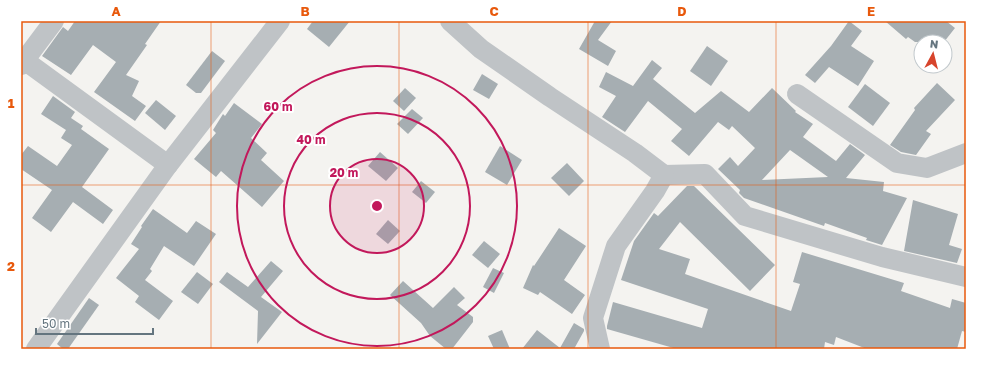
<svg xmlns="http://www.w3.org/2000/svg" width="987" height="370" font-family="'Golos Text',sans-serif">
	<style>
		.building { fill: #a6aeb2; fill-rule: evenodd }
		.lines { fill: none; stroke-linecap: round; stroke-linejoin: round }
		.minor { stroke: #bfc3c6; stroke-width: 20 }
		.grid { fill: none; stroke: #e8590c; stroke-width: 1; stroke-opacity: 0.55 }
		.ring { fill: none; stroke: #c2185b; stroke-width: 2 }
		.centre { fill: #c2185b; stroke: #fff; stroke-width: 2 }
		.ring-label { font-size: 12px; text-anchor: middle; font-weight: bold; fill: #c2185b; stroke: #fff; stroke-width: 4; stroke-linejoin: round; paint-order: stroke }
		.neatline { fill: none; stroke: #e8590c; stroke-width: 1.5 }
		.grid-label { font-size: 13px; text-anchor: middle; font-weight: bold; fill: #e8590c }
	</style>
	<rect width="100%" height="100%" fill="#f4f3f0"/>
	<!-- building -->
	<g class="building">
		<polygon points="75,21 161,21 145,44 147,45 126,75 139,81 132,96 146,106 135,121 94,92 116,62 93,45 71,75 42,56 63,27 68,31"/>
		<polygon points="313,21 350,21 329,47 307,29"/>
		<polygon points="595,21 612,21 598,40 616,51 608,66 579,49"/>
		<polygon points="849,21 862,31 851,46 874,61 858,86 829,67 815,83 805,75 831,46"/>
		<polygon points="885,21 946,21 955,28 944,42 915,42 908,37 906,39"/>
		<polygon points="707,46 728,61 711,86 690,71"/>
		<polygon points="212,51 225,61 201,93 196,93 186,85"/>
		<path d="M652,60L662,68L653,79L695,113L721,91L749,112L772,88L796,111L795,112L813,124L803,137L836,161L850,144L865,155L846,178L884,182L883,191L907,198L882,245L866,240L867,238L825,223L824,226L744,198L739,193L740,190L718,169L730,157L738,166L755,148L732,126L729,130L718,122L689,156L671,141L682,129L648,101L625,132L602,117L616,96L599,87L606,72L633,86ZM790,150L828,177L762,180Z"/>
		<polygon points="482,74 498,84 489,99 473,90"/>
		<polygon points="937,83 955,100 926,131 931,134 916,155 901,152 890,145 915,110 914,108"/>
		<polygon points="865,84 890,103 873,126 848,107"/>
		<polygon points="405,88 416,98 404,111 393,101"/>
		<polygon points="53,96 75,112 71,118 83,126 81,129 109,149 82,187 113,210 103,224 73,202 51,232 32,218 52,190 21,169 21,155 28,146 57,166 72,145 61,138 66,130 41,114"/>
		<polygon points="156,100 176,116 165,130 145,113"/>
		<polygon points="234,103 262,124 251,138 267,153 261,160 284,181 262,207 221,171 216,177 194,159 216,133 213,130 223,114 225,116"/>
		<polygon points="412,109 423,118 408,134 397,124"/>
		<polygon points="500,146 522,160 507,185 485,172"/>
		<polygon points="380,152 398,168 386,181 368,166"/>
		<polygon points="567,163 584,181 569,196 551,178"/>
		<polygon points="421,181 435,192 426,203 412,192"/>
		<polygon points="687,186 694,186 775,265 750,291 680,222 659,249 690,259 685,274 791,311 800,284 793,282 802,252 904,283 901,291 950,308 952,299 966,303 966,332 962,331 957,349 867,349 836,337 834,345 825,342 824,349 677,349 607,329 607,326 613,302 702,328 708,309 621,280 634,241 654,213 658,216"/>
		<polygon points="913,200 958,214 949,245 962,249 957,263 904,251"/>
		<polygon points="153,209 187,233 196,221 216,234 194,266 164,246 150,269 152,271 145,280 173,301 159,320 135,302 139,296 116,278 139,249 131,244 142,227 141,226"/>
		<polygon points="388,220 400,231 388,244 376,234"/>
		<polygon points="559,228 586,246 564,280 585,295 572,314 540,292 538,295 523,288 533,265 534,266"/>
		<polygon points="484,241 500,254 488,268 472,255"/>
		<polygon points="271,261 283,271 261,297 282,312 257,344 258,311 219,282 227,272 248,287"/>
		<polygon points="493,268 504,273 494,293 483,287"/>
		<polygon points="197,272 213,284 198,304 181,292"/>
		<polygon points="403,281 433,308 454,287 465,298 457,305 473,317 473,322 452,349 446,349 430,336 421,323 390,295"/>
		<polygon points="89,298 99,305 68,349 63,349 57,344"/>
		<polygon points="574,323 584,329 584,331 574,349 522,349 537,330 560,348"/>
		<polygon points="502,330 510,349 494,349 488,336"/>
	</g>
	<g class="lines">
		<!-- minor -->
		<g class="minor">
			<polyline points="450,21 481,49 550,97 635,153 664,175 705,174 745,216 882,257 966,277"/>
			<polyline points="24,60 168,165"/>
			<polyline points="21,65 54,21"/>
			<polyline points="797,94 897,163 927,168 966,153"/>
			<polyline points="36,349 168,165 280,21"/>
			<polyline points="600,349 593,318 616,246 655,191 664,175"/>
		</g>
	</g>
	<!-- grid -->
	<path class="grid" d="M211,21V349M399,21V349M588,21V349M776,21V349M21,185H966"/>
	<!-- distance rings -->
	<circle cx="377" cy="206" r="47" fill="#c2185b" fill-opacity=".12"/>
	<g class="ring">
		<circle cx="377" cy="206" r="47"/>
		<circle cx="377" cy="206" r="93"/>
		<circle cx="377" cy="206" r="140"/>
	</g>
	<circle cx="377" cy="206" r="6" class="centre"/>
	<g class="ring-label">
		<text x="278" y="111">60 m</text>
		<text x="311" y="144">40 m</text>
		<text x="344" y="177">20 m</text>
	</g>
	<!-- border -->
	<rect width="987" height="370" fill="none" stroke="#ffffff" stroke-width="44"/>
	<!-- north arrow -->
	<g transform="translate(933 54) rotate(7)"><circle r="19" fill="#ffffff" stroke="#c1c8cc"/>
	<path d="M0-3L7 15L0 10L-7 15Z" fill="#d7442c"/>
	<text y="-6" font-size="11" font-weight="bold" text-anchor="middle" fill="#64757f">N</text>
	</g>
	<!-- scale -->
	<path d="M36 328v6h117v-6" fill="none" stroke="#64757f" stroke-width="2"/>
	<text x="42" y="328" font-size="12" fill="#64757f" stroke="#ffffff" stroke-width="3" paint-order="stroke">50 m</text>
	<rect x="22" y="22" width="943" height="326" class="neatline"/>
	<g class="grid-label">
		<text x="116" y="16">A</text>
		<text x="305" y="16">B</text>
		<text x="494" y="16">C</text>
		<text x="682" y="16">D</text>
		<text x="871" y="16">E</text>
		<text x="11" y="108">1</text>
		<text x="11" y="271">2</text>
	</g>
</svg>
